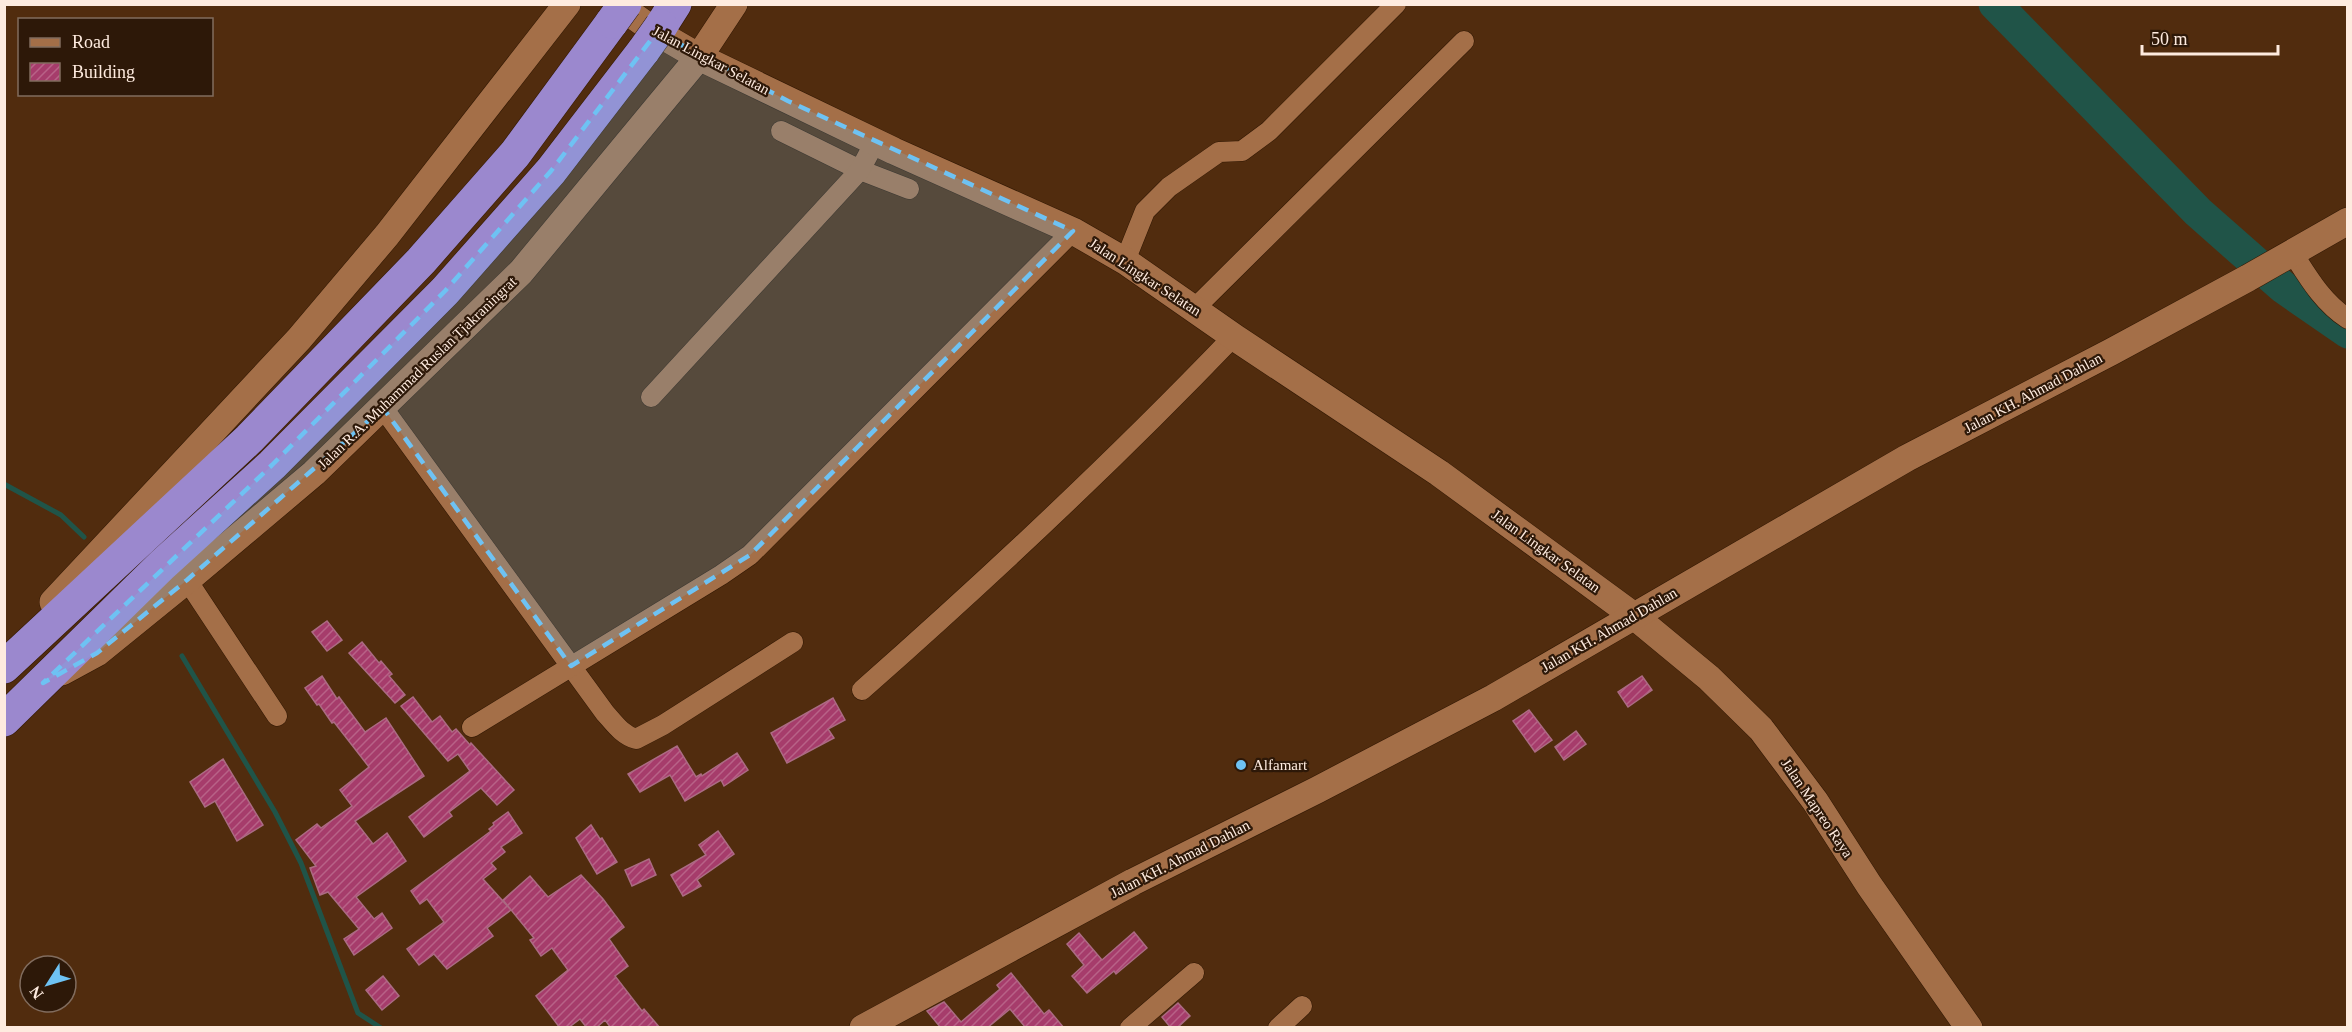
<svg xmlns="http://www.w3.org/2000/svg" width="2352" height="1032" font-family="'Times New Roman',serif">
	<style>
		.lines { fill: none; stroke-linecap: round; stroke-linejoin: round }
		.stream { stroke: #205448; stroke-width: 5 }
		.river { stroke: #205448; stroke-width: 33 }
		.building { fill: url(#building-hatch); stroke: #ab6b83; stroke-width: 1.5 }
		.street-casing { stroke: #301703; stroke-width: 21 }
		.secondary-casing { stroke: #301703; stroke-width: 28 }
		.highway-casing { stroke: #301703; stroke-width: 34 }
		.street { stroke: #a46f48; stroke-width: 20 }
		.secondary { stroke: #a46f48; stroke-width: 27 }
		.highway { stroke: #9b88ce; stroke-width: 33 }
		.highway-bridge-casing { stroke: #301703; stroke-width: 34; stroke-linecap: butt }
		.highway-bridge { stroke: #9b88ce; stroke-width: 33 }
		.marked { fill: #6ec2f3; fill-opacity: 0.2; stroke: #6ec2f3; stroke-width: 4.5; stroke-dasharray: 12 8; stroke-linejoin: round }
		.poi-dot { fill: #6ec2f3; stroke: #2d1808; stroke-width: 2 }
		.labels { text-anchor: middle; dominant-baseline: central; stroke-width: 4.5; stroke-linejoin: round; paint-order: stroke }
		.street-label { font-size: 15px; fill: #feebdf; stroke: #2d1808 }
		.poi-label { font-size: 15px; fill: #feebdf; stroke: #2d1808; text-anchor: start }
	</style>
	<defs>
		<pattern id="building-hatch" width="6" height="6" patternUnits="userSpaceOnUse" patternTransform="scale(1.5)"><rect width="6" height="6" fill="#a63c6b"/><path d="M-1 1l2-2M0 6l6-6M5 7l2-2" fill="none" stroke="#b86287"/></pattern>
	</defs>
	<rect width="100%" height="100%" fill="#512c0e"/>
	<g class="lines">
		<!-- stream -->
		<g class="stream">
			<polyline points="4,484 61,515 84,537"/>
			<polyline points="182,656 275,812 301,863 358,1013 381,1028"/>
		</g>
		<!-- river -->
		<polyline class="river" points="1995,4 2198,212 2283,287 2348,332"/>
	</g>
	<!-- building -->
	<g class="building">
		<polygon points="327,621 342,640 327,651 312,632"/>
		<polygon points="362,642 379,663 381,661 392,674 389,676 405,695 395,703 349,653"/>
		<polygon points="322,676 337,699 339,697 365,732 386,718 424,776 355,821 373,844 387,833 406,861 356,897 374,919 382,913 392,928 354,955 344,939 359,929 328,892 320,895 310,868 316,866 296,840 317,824 321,828 352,806 340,790 369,767 334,722 332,723 319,704 317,705 305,688"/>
		<polygon points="1642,676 1652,690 1628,707 1618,692"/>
		<polygon points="413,697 432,722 440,716 452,732 456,729 470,745 471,743 514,790 497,805 481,788 449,812 452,816 424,837 409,817 470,771 458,754 448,761 401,706"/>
		<polygon points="833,698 845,720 828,729 834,738 787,763 771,733"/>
		<polygon points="1529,710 1552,740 1535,752 1513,721"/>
		<polygon points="1576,731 1586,744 1564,760 1555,747"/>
		<polygon points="677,746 696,777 701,774 702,776 737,753 748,770 724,786 721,780 685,801 670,775 640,792 628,774"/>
		<polygon points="223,759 263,825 237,841 215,801 205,807 190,782"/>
		<polygon points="508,812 522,833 501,847 505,852 491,863 496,869 483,879 511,910 487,928 493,936 447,969 434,954 419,965 407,949 444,922 427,899 420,904 411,891 491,831 489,829 494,825 493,823"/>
		<polygon points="591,825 600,839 602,838 617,862 597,874 576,838"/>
		<polygon points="718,831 734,854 697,880 701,886 683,896 671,875 706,855 699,845"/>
		<polygon points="649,859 656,875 632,886 625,870"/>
		<polygon points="581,875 603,899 624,927 609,939 628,966 615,976 642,1011 644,1009 660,1028 611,1028 605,1020 596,1028 587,1028 580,1019 568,1028 560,1028 536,996 568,970 552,948 541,956 530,940 534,938 503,900 530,876 548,897"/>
		<polygon points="1134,932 1147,948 1116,974 1114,971 1087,993 1072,976 1084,965 1067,944 1079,933 1102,960"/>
		<polygon points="1011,973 1044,1014 1049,1010 1064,1028 1026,1028 1010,1009 987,1028 941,1028 927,1011 944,1002 961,1022 1000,989 997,985"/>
		<polygon points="383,976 399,996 382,1010 366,990"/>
		<polygon points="1178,1003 1190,1016 1177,1028 1171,1028 1162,1017"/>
	</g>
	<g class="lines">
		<!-- street casing -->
		<g class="street-casing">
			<g id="street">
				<polyline points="781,131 860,170 909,189"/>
				<path d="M2292,252C2308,277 2322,302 2348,319"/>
				<polyline points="1125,261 1145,211 1169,187 1219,152 1242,151 1269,131 1396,4"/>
				<polyline points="1194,309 1464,41"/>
				<polyline points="651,397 860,170 875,142"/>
				<path d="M383,408L605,713C614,723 622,735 636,739L663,725L793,642"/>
				<polyline points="187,580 277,716"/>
				<path d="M862,690C990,577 1115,460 1233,337"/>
				<polyline points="472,727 721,575 750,555 1073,231"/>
				<polyline points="1130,1028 1194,973"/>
				<polyline points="1278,1028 1302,1006"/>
			</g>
		</g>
		<!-- secondary casing -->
		<g class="secondary-casing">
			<g id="secondary">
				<polyline points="617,4 656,32 699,57 894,151 1073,231 1125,261 1237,339 1439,473 1634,616 1709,678 1761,729 1815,801 1869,885 1969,1028"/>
				<polyline points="53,602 299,339 387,235 567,4"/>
				<polyline points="62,672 97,653 187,580 314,473 521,272 699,57 734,4"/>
				<polyline points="863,1028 1133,882 1317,790 1493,698 1907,458 2111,352 2248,278 2348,221"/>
			</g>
		</g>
		<!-- highway casing -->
		<g class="highway-casing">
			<g id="highway">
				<polyline points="661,26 675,4"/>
				<polyline points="4,667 249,439 421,261 515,154 612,22"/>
				<polyline points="4,720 162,565 272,465 445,291 551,171 644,50"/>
			</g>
		</g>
		<!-- street -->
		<use href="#street" class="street"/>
		<!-- secondary -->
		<use href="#secondary" class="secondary"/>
		<!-- highway -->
		<use href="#highway" class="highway"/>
		<!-- highway-bridge casing -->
		<g class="highway-bridge-casing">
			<g id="highway-bridge">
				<polyline points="612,22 625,4"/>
				<polyline points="644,50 661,26"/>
			</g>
		</g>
		<!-- highway-bridge -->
		<use href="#highway-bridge" class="highway-bridge"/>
	</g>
	<!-- marked area -->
	<path class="marked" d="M657,32L788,101L1073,231L750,555L571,666L383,408L187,580L97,653L43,683L272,465L445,291L551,171Z"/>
	<!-- markers -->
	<circle class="poi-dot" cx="1241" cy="765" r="6"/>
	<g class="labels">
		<!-- street labels -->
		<g class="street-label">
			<text transform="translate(711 60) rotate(28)">Jalan Lingkar Selatan</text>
			<text transform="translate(1145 277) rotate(33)">Jalan Lingkar Selatan</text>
			<text transform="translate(417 373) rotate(-44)">Jalan R.A. Muhammad Ruslan Tjakraningrat</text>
			<text transform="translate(2033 393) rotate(-28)">Jalan KH. Ahmad Dahlan</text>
			<text transform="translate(1546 551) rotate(36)">Jalan Lingkar Selatan</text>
			<text transform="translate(1609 630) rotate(-30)">Jalan KH. Ahmad Dahlan</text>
			<text transform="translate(1817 808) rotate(56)">Jalan Mapreo Raya</text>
			<text transform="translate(1180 859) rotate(-27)">Jalan KH. Ahmad Dahlan</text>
		</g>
		<!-- poi labels -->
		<g class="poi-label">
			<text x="1253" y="765">Alfamart</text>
		</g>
	</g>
	<!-- border -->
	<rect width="2352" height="1032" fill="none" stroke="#feebdf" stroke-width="12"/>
	<!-- legend -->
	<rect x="18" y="18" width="195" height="78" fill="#2d1808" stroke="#816c5e" stroke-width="1.5"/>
	<rect x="30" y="38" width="30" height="9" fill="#a46f48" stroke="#816c5e" stroke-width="1.5"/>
	<text x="72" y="48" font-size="18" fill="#feebdf">Road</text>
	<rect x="30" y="63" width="30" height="18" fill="url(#building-hatch)" stroke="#816c5e" stroke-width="1.5"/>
	<text x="72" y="78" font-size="18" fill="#feebdf">Building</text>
	<!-- north arrow -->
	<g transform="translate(48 984) rotate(233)"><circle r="28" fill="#2d1808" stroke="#816c5e" stroke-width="1.5"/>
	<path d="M0-4.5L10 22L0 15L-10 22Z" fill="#6ec2f3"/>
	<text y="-9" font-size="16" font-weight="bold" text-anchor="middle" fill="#feebdf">N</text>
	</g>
	<!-- scale -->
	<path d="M2142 45v9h136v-9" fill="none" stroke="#feebdf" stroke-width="3"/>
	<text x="2151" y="45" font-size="18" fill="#feebdf" stroke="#2d1808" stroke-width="4.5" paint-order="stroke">50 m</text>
</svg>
